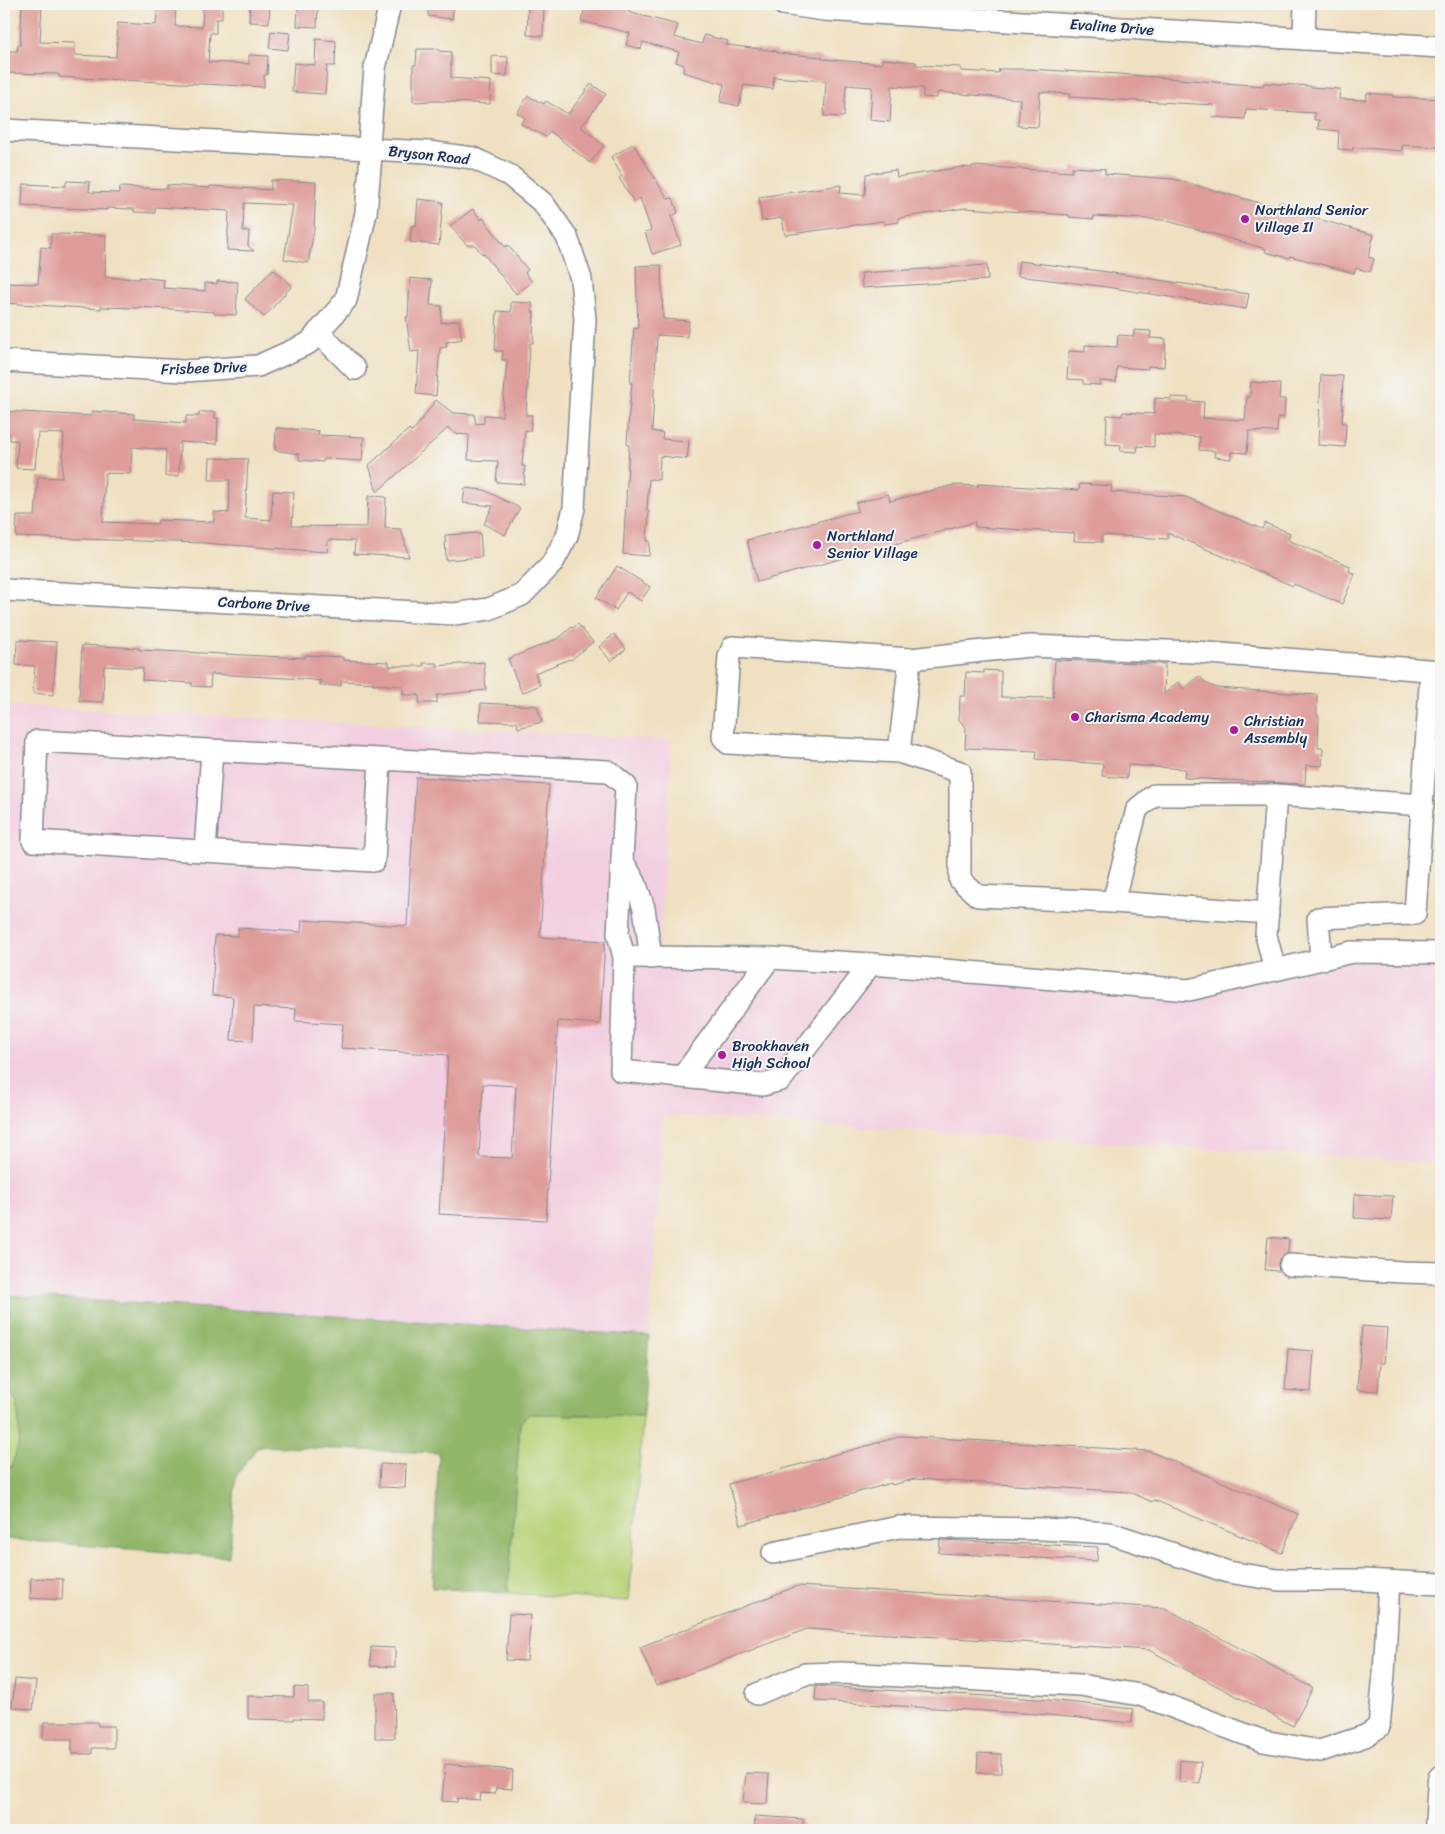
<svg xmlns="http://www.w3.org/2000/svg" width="1445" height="1834" font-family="Sriracha,sans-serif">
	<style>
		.built { fill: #f2cfe0 }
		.green { fill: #b7d379; stroke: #69816c }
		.forest { fill: #91b569; stroke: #567264 }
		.building { fill: #de9c9a; fill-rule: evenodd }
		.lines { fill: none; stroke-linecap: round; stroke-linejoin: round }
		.minor-casing { stroke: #858890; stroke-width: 24 }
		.major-casing { stroke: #858890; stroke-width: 29 }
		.minor { stroke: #fff; stroke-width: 21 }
		.major { stroke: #fff; stroke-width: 26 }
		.poi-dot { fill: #b5179e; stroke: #f6f6f2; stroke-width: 2 }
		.labels { text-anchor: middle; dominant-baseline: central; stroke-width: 4; stroke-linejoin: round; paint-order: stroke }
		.street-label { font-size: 15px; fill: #1b2f5e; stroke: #f6f6f2 }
		.poi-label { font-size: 15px; fill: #1b2f5e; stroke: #f6f6f2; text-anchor: start }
	</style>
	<rect width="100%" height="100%" fill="#f6f6f2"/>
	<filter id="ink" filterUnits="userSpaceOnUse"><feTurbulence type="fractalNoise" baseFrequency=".02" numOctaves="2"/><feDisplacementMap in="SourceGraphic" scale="10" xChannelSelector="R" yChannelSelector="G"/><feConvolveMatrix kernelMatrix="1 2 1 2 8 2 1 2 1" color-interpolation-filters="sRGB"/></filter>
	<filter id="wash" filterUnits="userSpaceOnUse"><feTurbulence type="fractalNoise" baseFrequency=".0096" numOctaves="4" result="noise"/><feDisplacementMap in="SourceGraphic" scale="20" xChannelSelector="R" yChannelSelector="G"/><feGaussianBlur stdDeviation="1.12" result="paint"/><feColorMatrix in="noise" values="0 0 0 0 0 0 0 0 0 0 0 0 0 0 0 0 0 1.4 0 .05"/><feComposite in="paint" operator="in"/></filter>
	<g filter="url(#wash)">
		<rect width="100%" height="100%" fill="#efe0c1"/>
		<!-- built -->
		<polygon class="built" points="4,705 672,740 659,950 1187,995 1353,957 1441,958 1441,1163 663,1115 649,1336 4,1295"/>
		<!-- green -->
		<g class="green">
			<path d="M4,1385C8,1390 15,1397 17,1404C22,1425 21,1459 4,1474Z"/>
			<polygon points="529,1414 643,1416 629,1601 508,1593 520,1423"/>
		</g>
		<!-- forest -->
		<polygon class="forest" points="4,1295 649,1336 643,1416 529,1414 520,1423 508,1593 432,1588 439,1453 258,1446 236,1476 229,1557 4,1539 4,1474 11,1468 20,1439 17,1402 4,1385"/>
		<g id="blocks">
			<!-- building -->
			<g class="building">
				<polygon points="22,4 42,4 40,42 75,43 75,55 116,57 118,23 156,25 158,4 176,4 175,26 202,27 203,4 222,4 222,19 216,19 216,33 210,33 208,62 249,64 249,55 268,56 267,75 264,75 264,87 59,77 59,74 4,73 4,51 17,51 18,45 20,45"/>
				<polygon points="250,4 270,4 269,23 249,22"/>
				<polygon points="429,4 454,4 452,19 428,16"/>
				<polygon points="528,4 544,4 543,36 527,35"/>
				<polygon points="586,4 630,4 628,12 678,25 674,37 702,44 704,35 728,41 726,45 777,51 777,53 822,57 822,59 882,64 882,59 916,62 916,65 961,67 961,71 998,73 999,69 1027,69 1119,74 1263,86 1264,83 1310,86 1310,87 1340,89 1339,99 1366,100 1367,93 1393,95 1393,97 1441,99 1441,133 1440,133 1439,147 1402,145 1402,151 1353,147 1353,150 1338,149 1339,131 1318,129 1319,120 1314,120 1315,113 1246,109 1245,119 1212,117 1213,105 1069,97 1070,94 1040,92 1038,127 1018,126 1020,99 937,92 937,98 923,97 923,88 892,86 890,122 870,120 872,87 846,85 844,117 824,116 826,81 774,77 773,89 744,85 739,106 720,102 724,84 683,72 684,65 676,62 679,52 643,42 641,49 626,45 630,33 581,21"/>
				<polygon points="298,7 318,8 317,27 297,26"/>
				<polygon points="271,31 290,33 288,50 269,48"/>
				<polygon points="316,39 336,41 335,66 327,66 325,94 292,92 294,63 315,65"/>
				<polygon points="417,49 439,49 439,51 451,52 451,78 491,81 490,104 437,101 413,102 413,65 416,65"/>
				<polygon points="492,56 508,57 507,76 492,75"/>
				<polygon points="591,84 606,94 581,127 604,145 590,163 550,131 546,137 521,124 525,118 517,113 528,96 544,104 546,101 568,114"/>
				<polygon points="633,144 668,199 673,198 678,213 671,216 681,245 652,254 645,232 651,230 640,198 634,202 619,178 622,176 611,157"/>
				<polygon points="972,166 1072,172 1072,167 1105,169 1105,174 1173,179 1278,208 1279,203 1312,212 1311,217 1374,235 1368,257 1374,259 1370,272 1356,268 1354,273 1290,256 1289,258 1265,252 1266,249 1164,220 1094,216 1094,219 1069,217 1069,215 965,208 898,218 899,222 884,224 883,221 785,235 782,218 762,221 759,197 841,185 840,193 865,195 866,174 896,170 897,177 962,167 972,168"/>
				<polygon points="271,180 316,182 314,230 308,263 284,259 293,205 244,203 243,231 249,231 248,246 254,251 227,250 229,211 155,207 155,213 134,212 134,209 107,208 107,210 22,206 23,184 66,186 66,181 90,182 89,192 119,193 120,187 167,189 167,185 210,188 210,186 271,190"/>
				<polygon points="418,199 443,202 439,245 410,242 412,225 416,226"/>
				<polygon points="473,209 481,220 483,218 505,247 508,245 528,270 525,273 532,282 516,294 483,253 482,254 475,245 467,245 450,226"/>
				<polygon points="51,234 106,235 105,277 139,279 140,277 164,280 163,288 205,291 205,283 217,284 217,281 238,282 236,315 214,314 214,312 138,307 138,308 101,307 101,309 4,303 4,283 38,284 41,247 51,248"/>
				<polygon points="1019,261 1101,271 1249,294 1246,309 1100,286 1017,276"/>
				<polygon points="661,265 663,319 689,321 687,337 657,335 652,431 663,433 662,439 689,441 687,459 660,456 659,480 649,479 647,511 649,511 647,541 650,541 649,556 623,554 629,445 627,445 629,412 632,383 630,383 634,328 638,329 636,266"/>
				<polygon points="987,265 988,280 862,288 861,273"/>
				<polygon points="273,269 292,286 264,317 245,299"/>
				<polygon points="410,278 432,280 430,305 442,306 441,323 459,320 462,339 446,342 447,347 440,348 436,396 416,394 419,351 411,352 406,317 408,317"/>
				<polygon points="511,302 532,303 532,312 534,312 533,343 530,343 526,415 532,415 530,431 525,430 522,466 525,466 524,484 496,482 498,461 468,460 469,435 456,434 448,428 377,492 369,465 409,429 412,432 436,400 453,413 474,414 476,424 484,423 484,415 502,416 507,360 502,360 503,351 495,351 497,311 511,312"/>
				<polygon points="1134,330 1151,331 1150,338 1166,339 1164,367 1148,366 1148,369 1117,367 1116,382 1100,381 1100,385 1083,384 1083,380 1067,379 1069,351 1085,352 1085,345 1117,347 1118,335 1134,336"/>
				<polygon points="1321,375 1343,376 1342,404 1343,404 1342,423 1346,423 1345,447 1318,445"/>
				<polygon points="1251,382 1280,384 1279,399 1285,399 1284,418 1278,417 1277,432 1249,431 1247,453 1231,452 1231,459 1214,457 1215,451 1199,450 1200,437 1154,434 1154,447 1138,446 1137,452 1120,451 1121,445 1106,444 1107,415 1122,416 1123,412 1154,414 1155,398 1171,399 1171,397 1189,398 1188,401 1204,402 1203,418 1245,420 1247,397 1250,397"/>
				<polygon points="4,411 91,416 92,411 134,414 134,419 186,423 186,416 199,416 199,412 215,412 215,418 218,418 217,444 180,442 179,476 165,476 166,450 132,447 131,474 105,473 103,522 157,524 158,520 214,522 214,512 229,513 230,480 209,480 210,458 248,459 245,518 271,520 273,491 294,492 292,526 367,527 368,496 386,497 385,528 401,529 409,557 354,554 355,541 328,540 327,552 203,543 16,537 17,516 35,516 38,477 62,478 64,434 38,433 35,469 16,468 18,441 10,440 10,433 4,433"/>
				<polygon points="276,428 319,431 318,435 364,437 362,461 324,459 323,462 299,460 299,454 275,450"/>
				<polygon points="978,484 1079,490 1080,484 1112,486 1111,492 1186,497 1262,529 1265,523 1290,533 1288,540 1350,566 1349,571 1355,574 1342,604 1294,584 1293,586 1168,533 1168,539 1102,535 1102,542 1074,541 1075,533 975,527 975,522 757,582 747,540 858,511 856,503 888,494 890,501 954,485 978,486"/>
				<polygon points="465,488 484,490 520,508 505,535 484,524 493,506 463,503"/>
				<polygon points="480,533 482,557 446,560 445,535"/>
				<polygon points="617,566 650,587 641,601 627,592 616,610 596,598"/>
				<polygon points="578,624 593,642 571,660 570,659 535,673 540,685 522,693 508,659 559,638 572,627 573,628"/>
				<polygon points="614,634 626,649 611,661 599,647"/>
				<polygon points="17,640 57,642 53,695 33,693 35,666 16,665"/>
				<polygon points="82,645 139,648 139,650 305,658 305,655 343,657 343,660 389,662 389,666 424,666 423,663 437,663 437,666 484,662 486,690 437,695 437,703 419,703 419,695 403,695 403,686 373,684 374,683 341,681 341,686 320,685 321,681 304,679 211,674 210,687 192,686 192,683 142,680 143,668 104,666 103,702 79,701"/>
				<polygon points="1055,660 1165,664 1164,694 1178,682 1184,689 1199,676 1207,684 1217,688 1317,695 1317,715 1319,716 1318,748 1323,748 1322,766 1306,765 1305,784 1184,778 1185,769 1128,765 1127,778 1102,776 1103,764 1036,759 1037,751 965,748 966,727 959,720 960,696 965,696 966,672 984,673 984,670 1001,671 1001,697 1053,698"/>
				<polygon points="481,703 537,706 542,722 518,728 517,722 480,721"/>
				<path d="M416,777L549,785L540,937L605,941L600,1024L558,1021L546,1220L439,1214L448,1055L341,1048L343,1024L295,1021L296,1009L254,1007L253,1041L231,1040L233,997L212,995L215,935L238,936V928L301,932L302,920L407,926ZM483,1084L516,1086L512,1158L479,1157Z"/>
				<polygon points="1355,1194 1393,1196 1391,1220 1354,1218"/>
				<polygon points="1268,1237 1289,1239 1288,1253 1280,1258 1278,1264 1279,1271 1265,1270"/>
				<polygon points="1362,1326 1387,1328 1384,1363 1380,1363 1378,1391 1357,1390"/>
				<polygon points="1288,1349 1314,1351 1311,1392 1285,1390"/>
				<polygon points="902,1436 1149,1451 1298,1514 1282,1553 1154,1500 1152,1502 1130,1492 914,1479 892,1485 891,1483 741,1525 729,1484"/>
				<polygon points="380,1464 406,1465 405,1488 379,1487"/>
				<polygon points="940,1540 1098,1547 1097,1561 939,1553"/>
				<polygon points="31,1578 63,1579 62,1600 30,1598"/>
				<polygon points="797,1586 1165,1608 1313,1688 1293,1726 1149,1650 807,1629 656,1686 640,1647"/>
				<polygon points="509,1614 531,1615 527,1661 506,1660"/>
				<polygon points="371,1647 395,1648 395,1667 370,1666"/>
				<polygon points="15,1679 36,1681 33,1710 12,1707"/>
				<polygon points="816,1686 1038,1699 1133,1709 1132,1723 1037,1714 815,1701"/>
				<polygon points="294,1687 308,1688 308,1702 322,1702 322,1719 294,1718 294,1720 248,1719 248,1696 294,1697"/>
				<polygon points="375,1693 394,1693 395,1738 375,1738"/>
				<polygon points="44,1722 98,1722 98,1726 114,1726 114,1748 92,1748 92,1754 72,1754 72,1739 43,1739"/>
				<polygon points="978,1753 1001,1754 1001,1773 977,1773"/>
				<polygon points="1180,1760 1201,1762 1200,1783 1179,1782"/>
				<polygon points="445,1764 513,1770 512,1789 496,1788 495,1794 481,1793 480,1800 457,1798 457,1802 442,1801"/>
				<polygon points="746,1773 769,1774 767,1804 743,1803"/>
				<polygon points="755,1816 803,1819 803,1830 754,1830"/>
			</g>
		</g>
	</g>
	<g filter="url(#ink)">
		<use href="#blocks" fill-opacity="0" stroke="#858890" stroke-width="1"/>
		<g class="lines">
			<!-- minor casing -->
			<g class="minor-casing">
				<g id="minor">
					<polyline points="783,4 824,10 1441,47"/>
					<polyline points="1304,39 1305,4"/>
					<polyline points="4,130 428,152 473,158 509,175 543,203 567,237 581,279 585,319 574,508 567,536 552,564 522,595 489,609 454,614 4,590"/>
					<polyline points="318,332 355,369"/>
					<polyline points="4,361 184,371 258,366 309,343 346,300 366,213 371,155 369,144 375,68 390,4"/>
					<polyline points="899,752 728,743 723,737 729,656 733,647 910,659"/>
					<polyline points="380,760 374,861 33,841 37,741 608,771 626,786 618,934 624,957 621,1071 763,1085 781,1080 871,964 1189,990 1352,952 1441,953"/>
					<polyline points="1276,795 1423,805"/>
					<polyline points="205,851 212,751"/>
					<polyline points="622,860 635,882 644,908 651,958"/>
					<polyline points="1113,902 1268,913"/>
					<polyline points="624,957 770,958"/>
					<polyline points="1321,959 1318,918 1415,914 1431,671"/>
					<polyline points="1275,970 1266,935 1276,795 1154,795 1137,809 1113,902 978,896 960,880 960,772 899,752 910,659 1029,646 1195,652 1441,671"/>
					<polyline points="682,1077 770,958 871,964"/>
					<polyline points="1290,1265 1402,1272 1441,1273"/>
					<polyline points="773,1553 899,1527 1043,1529 1110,1533 1228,1572 1278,1580 1363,1580 1441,1584"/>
					<polyline points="757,1694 805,1674 842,1673 1080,1685 1140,1695 1263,1741 1320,1751 1365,1736 1379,1727 1384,1674 1389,1581"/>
				</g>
			</g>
			<!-- major casing -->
			<g class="major-casing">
				<polyline id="major" points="1438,1830 1441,1779"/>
			</g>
			<!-- minor -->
			<use href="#minor" class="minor"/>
			<!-- major -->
			<use href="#major" class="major"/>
		</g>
	</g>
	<!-- markers -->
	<g class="poi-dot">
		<circle cx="1245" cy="219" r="5"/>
		<circle cx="817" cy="545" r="5"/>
		<circle cx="1075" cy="717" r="5"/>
		<circle cx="1234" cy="730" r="5"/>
		<circle cx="722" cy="1055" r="5"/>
	</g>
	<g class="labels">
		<!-- street labels -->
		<g class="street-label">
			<text transform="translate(1112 27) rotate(4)">Evaline Drive</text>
			<text transform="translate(429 155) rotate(6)">Bryson Road</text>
			<text transform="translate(204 368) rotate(-2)">Frisbee Drive</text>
			<text transform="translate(264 604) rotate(3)">Carbone Drive</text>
		</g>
		<!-- poi labels -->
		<g class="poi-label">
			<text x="1255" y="210">Northland Senior<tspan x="1255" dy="17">Village II</tspan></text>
			<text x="827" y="536">Northland<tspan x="827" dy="17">Senior Village</tspan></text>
			<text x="1085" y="717">Charisma Academy</text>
			<text x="1244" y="721">Christian<tspan x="1244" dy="17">Assembly</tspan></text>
			<text x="732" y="1046">Brookhaven<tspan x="732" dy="17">High School</tspan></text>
		</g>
	</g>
	<!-- margin -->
	<rect width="1445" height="1834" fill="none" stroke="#f6f6f2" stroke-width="20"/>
</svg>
